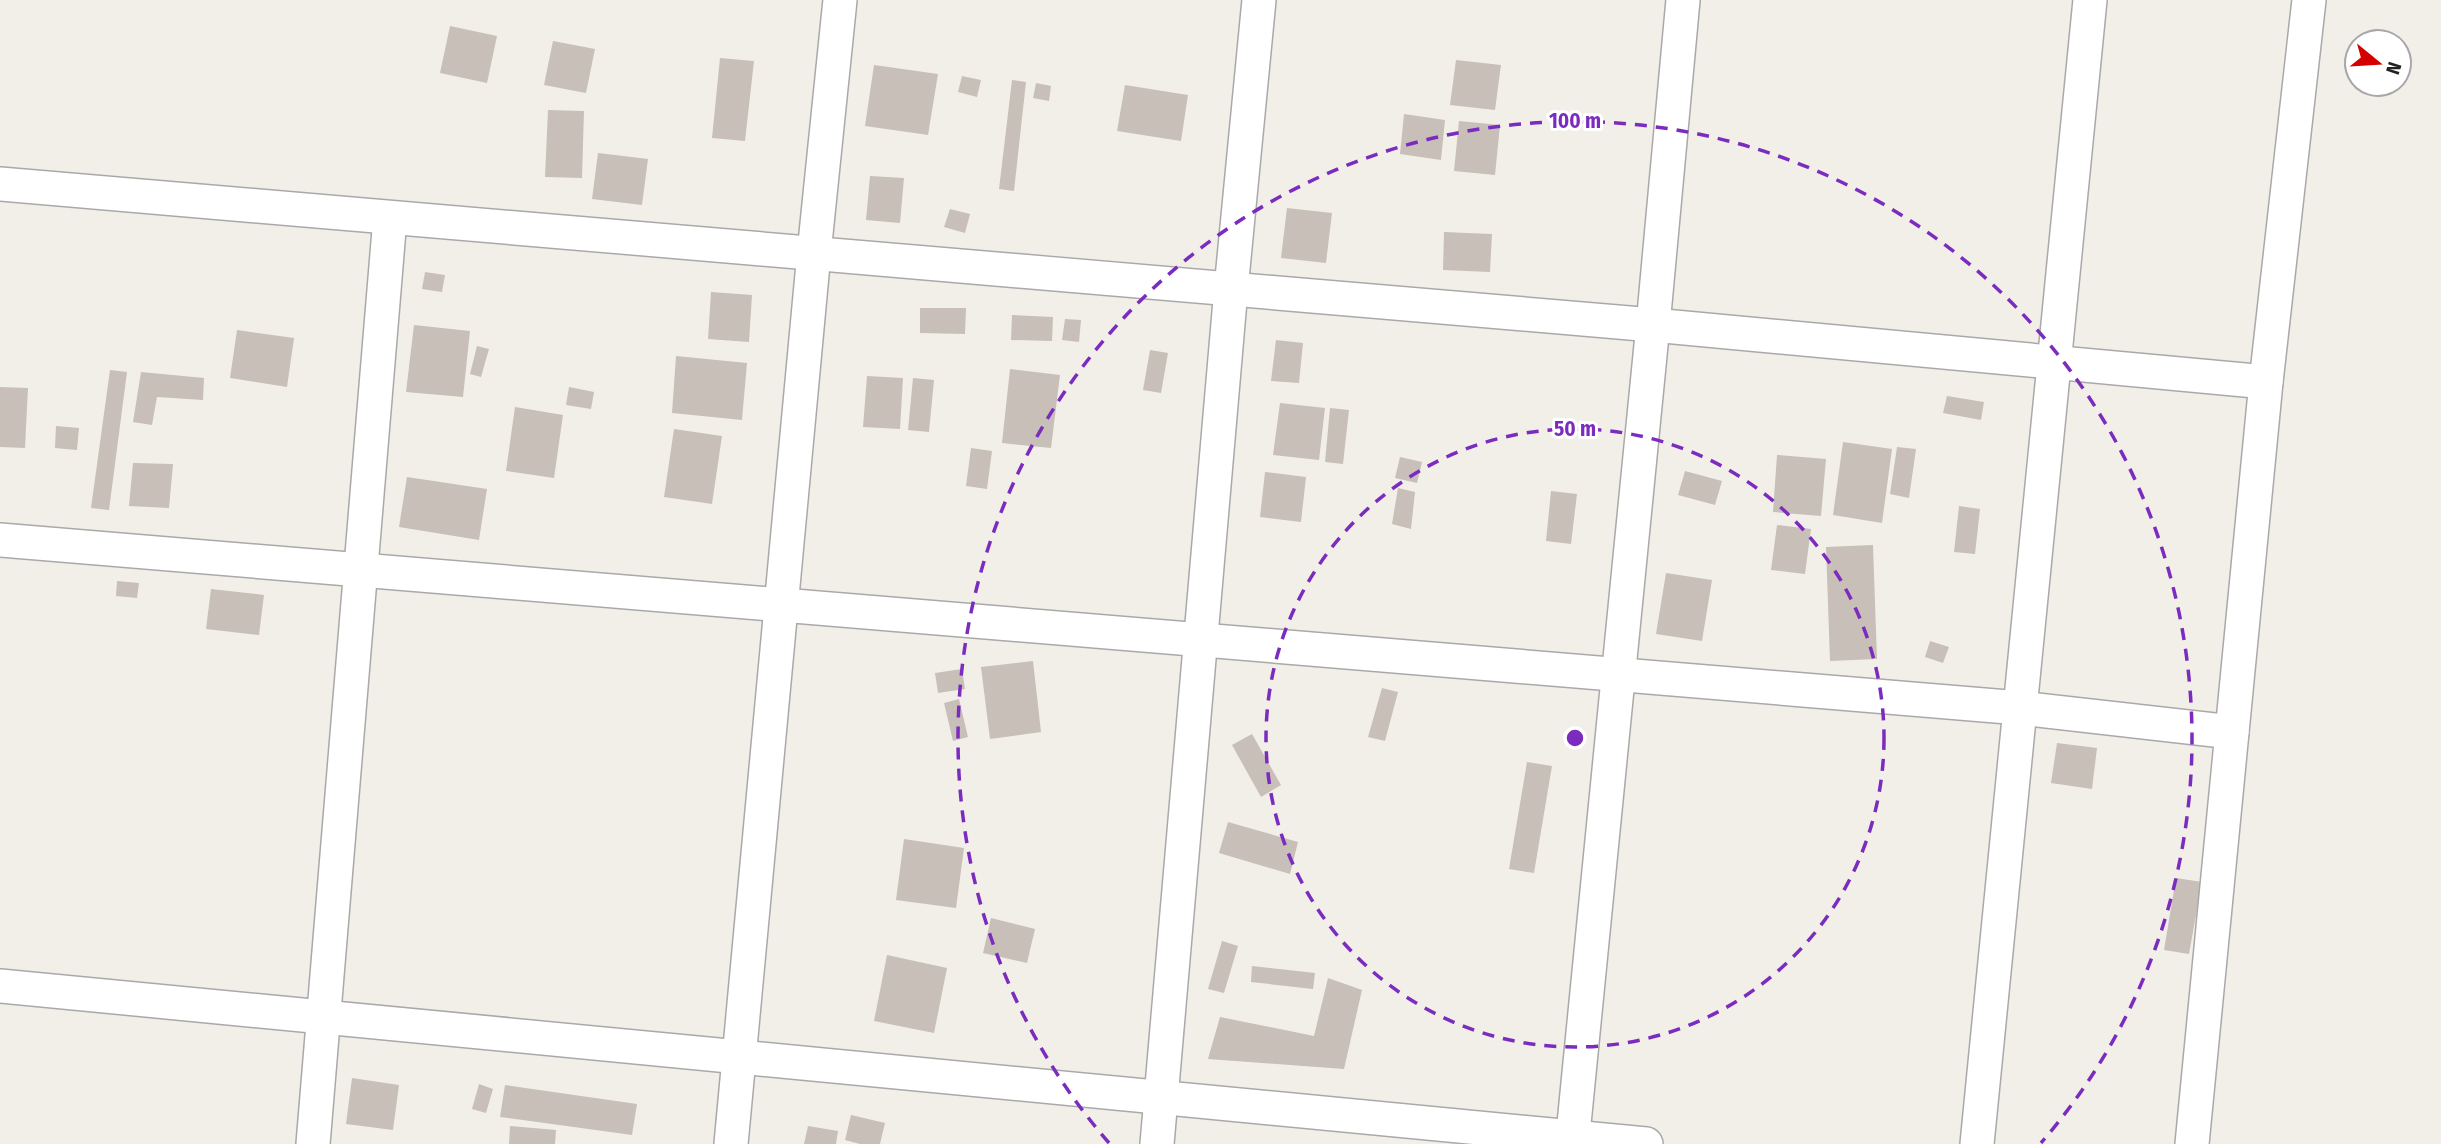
<svg xmlns="http://www.w3.org/2000/svg" width="2441" height="1144" font-family="'Fira Sans Condensed',sans-serif">
	<style>
		.building { fill: #c7bfb8 }
		.lines { fill: none; stroke-linecap: round; stroke-linejoin: round }
		.street-casing { stroke: #a9a9a9; stroke-width: 36 }
		.street { stroke: #fff; stroke-width: 33 }
		.ring { fill: none; stroke: #7b2cbf; stroke-width: 3.5; stroke-dasharray: 12 9 }
		.centre { fill: #7b2cbf; stroke: #fff; stroke-width: 3.5 }
		.ring-label { font-size: 21px; text-anchor: middle; font-weight: bold; fill: #7b2cbf; stroke: #fff; stroke-width: 6; stroke-linejoin: round; paint-order: stroke }
	</style>
	<rect width="100%" height="100%" fill="#f2efe9"/>
	<!-- building -->
	<g class="building">
		<polygon points="450,26 497,36 487,83 440,73"/>
		<polygon points="553,41 595,49 586,93 544,85"/>
		<polygon points="720,58 754,61 745,141 712,138"/>
		<polygon points="1456,60 1501,65 1495,110 1450,105"/>
		<polygon points="874,65 938,74 928,135 865,126"/>
		<polygon points="962,76 981,80 977,97 958,92"/>
		<polygon points="1012,80 1026,82 1014,191 999,189"/>
		<polygon points="1036,83 1051,86 1049,101 1033,98"/>
		<polygon points="1125,85 1188,95 1181,141 1117,131"/>
		<polygon points="548,110 584,111 582,178 545,177"/>
		<polygon points="1404,114 1445,120 1441,160 1400,154"/>
		<polygon points="1459,121 1500,125 1495,175 1454,171"/>
		<polygon points="598,153 648,159 642,205 592,199"/>
		<polygon points="870,176 904,178 900,223 866,220"/>
		<polygon points="1287,208 1332,213 1326,263 1281,258"/>
		<polygon points="950,209 970,214 965,233 944,227"/>
		<polygon points="1444,232 1492,234 1490,272 1443,270"/>
		<polygon points="425,272 445,275 442,292 422,289"/>
		<polygon points="711,292 752,295 749,342 708,339"/>
		<polygon points="920,308 966,308 965,334 920,333"/>
		<polygon points="1012,315 1053,317 1052,341 1011,340"/>
		<polygon points="1065,319 1081,320 1079,342 1062,340"/>
		<polygon points="414,325 470,331 463,397 406,392"/>
		<polygon points="237,330 294,338 287,387 230,378"/>
		<polygon points="1276,340 1303,343 1299,383 1271,381"/>
		<polygon points="477,346 489,349 481,377 470,374"/>
		<polygon points="1150,350 1168,353 1161,393 1143,390"/>
		<polygon points="676,356 747,363 742,420 672,413"/>
		<polygon points="1010,369 1060,375 1051,448 1002,443"/>
		<polygon points="110,370 127,372 109,510 91,508"/>
		<polygon points="141,372 204,378 203,400 157,397 152,425 133,422"/>
		<polygon points="867,376 903,378 900,429 863,427"/>
		<polygon points="913,378 934,380 929,432 908,430"/>
		<polygon points="0,387 28,388 25,448 0,447"/>
		<polygon points="569,387 594,392 591,409 566,405"/>
		<polygon points="1947,396 1984,402 1981,420 1943,413"/>
		<polygon points="1280,403 1325,408 1319,460 1273,455"/>
		<polygon points="515,407 563,415 554,478 506,471"/>
		<polygon points="1330,408 1349,410 1343,464 1325,462"/>
		<polygon points="56,426 79,428 77,450 55,448"/>
		<polygon points="674,429 722,436 712,504 664,497"/>
		<polygon points="1843,442 1892,449 1882,523 1833,515"/>
		<polygon points="1897,447 1916,449 1909,498 1890,494"/>
		<polygon points="971,448 992,451 987,489 966,486"/>
		<polygon points="1777,455 1826,459 1821,516 1773,512"/>
		<polygon points="1400,457 1422,462 1417,483 1395,478"/>
		<polygon points="133,463 173,464 169,508 129,506"/>
		<polygon points="1685,471 1722,481 1715,505 1678,495"/>
		<polygon points="1265,472 1306,477 1301,522 1260,517"/>
		<polygon points="407,477 487,489 479,540 399,527"/>
		<polygon points="1398,488 1415,492 1411,529 1392,524"/>
		<polygon points="1551,491 1577,494 1571,544 1546,541"/>
		<polygon points="1959,506 1980,509 1975,554 1954,552"/>
		<polygon points="1777,525 1811,529 1805,574 1771,570"/>
		<polygon points="1873,545 1877,659 1830,661 1826,547"/>
		<polygon points="1666,573 1712,580 1702,641 1656,634"/>
		<polygon points="117,581 139,583 137,598 116,596"/>
		<polygon points="211,589 264,595 259,635 206,629"/>
		<polygon points="1930,641 1949,647 1943,663 1925,657"/>
		<polygon points="1033,661 1041,732 990,739 981,667"/>
		<polygon points="962,669 965,689 938,693 935,673"/>
		<polygon points="1382,688 1398,692 1385,741 1368,737"/>
		<polygon points="959,699 968,737 953,741 944,703"/>
		<polygon points="1252,734 1281,785 1261,797 1232,745"/>
		<polygon points="2057,743 2097,748 2092,789 2051,783"/>
		<polygon points="1527,762 1552,766 1534,873 1509,869"/>
		<polygon points="1228,822 1298,842 1290,874 1219,853"/>
		<polygon points="904,839 964,848 956,908 896,900"/>
		<polygon points="2176,878 2202,882 2189,954 2164,950"/>
		<polygon points="991,918 1035,929 1027,963 983,953"/>
		<polygon points="1222,941 1238,946 1224,993 1208,989"/>
		<polygon points="887,955 947,968 934,1033 874,1021"/>
		<polygon points="1252,966 1315,973 1313,989 1251,982"/>
		<polygon points="1328,978 1362,990 1344,1069 1208,1059 1220,1017 1314,1036"/>
		<polygon points="352,1078 399,1085 393,1130 346,1124"/>
		<polygon points="479,1084 493,1089 486,1113 472,1109"/>
		<polygon points="505,1085 637,1104 632,1135 500,1117"/>
		<polygon points="851,1115 885,1123 880,1144 860,1144 845,1140"/>
		<polygon points="510,1126 556,1130 555,1144 509,1144"/>
		<polygon points="808,1126 838,1131 836,1144 804,1144"/>
	</g>
	<g class="lines">
		<!-- street casing -->
		<g class="street-casing">
			<g id="street">
				<polyline points="0,184 1653,325 2266,382"/>
				<polyline points="0,540 2020,708 2232,732"/>
				<polyline points="0,986 1646,1144"/>
				<polyline points="313,1144 390,218"/>
				<polyline points="731,1144 814,253 840,0"/>
				<polyline points="1157,1144 1231,289 1259,0"/>
				<polyline points="1572,1144 1653,325 1683,0"/>
				<polyline points="1977,1144 2090,0"/>
				<polyline points="2192,1144 2266,382 2309,0"/>
			</g>
		</g>
		<!-- street -->
		<use href="#street" class="street"/>
	</g>
	<!-- distance rings -->
	<g class="ring">
		<circle cx="1575" cy="738" r="309"/>
		<path d="M1109 1143A617 617 0 1 1 2041 1143"/>
	</g>
	<circle cx="1575" cy="738" r="10" class="centre"/>
	<g class="ring-label">
		<text x="1575" y="128">100 m</text>
		<text x="1575" y="436">50 m</text>
	</g>
	<!-- north arrow -->
	<g transform="translate(2378 63) rotate(108)"><circle r="33" fill="#ffffff" stroke="#a7a7a7" stroke-width="2"/>
	<path d="M0-5L12 26L0 18L-12 26Z" fill="#d40000"/>
	<text y="-10" font-size="19" font-weight="bold" text-anchor="middle" fill="#222222">N</text>
	</g>
</svg>
